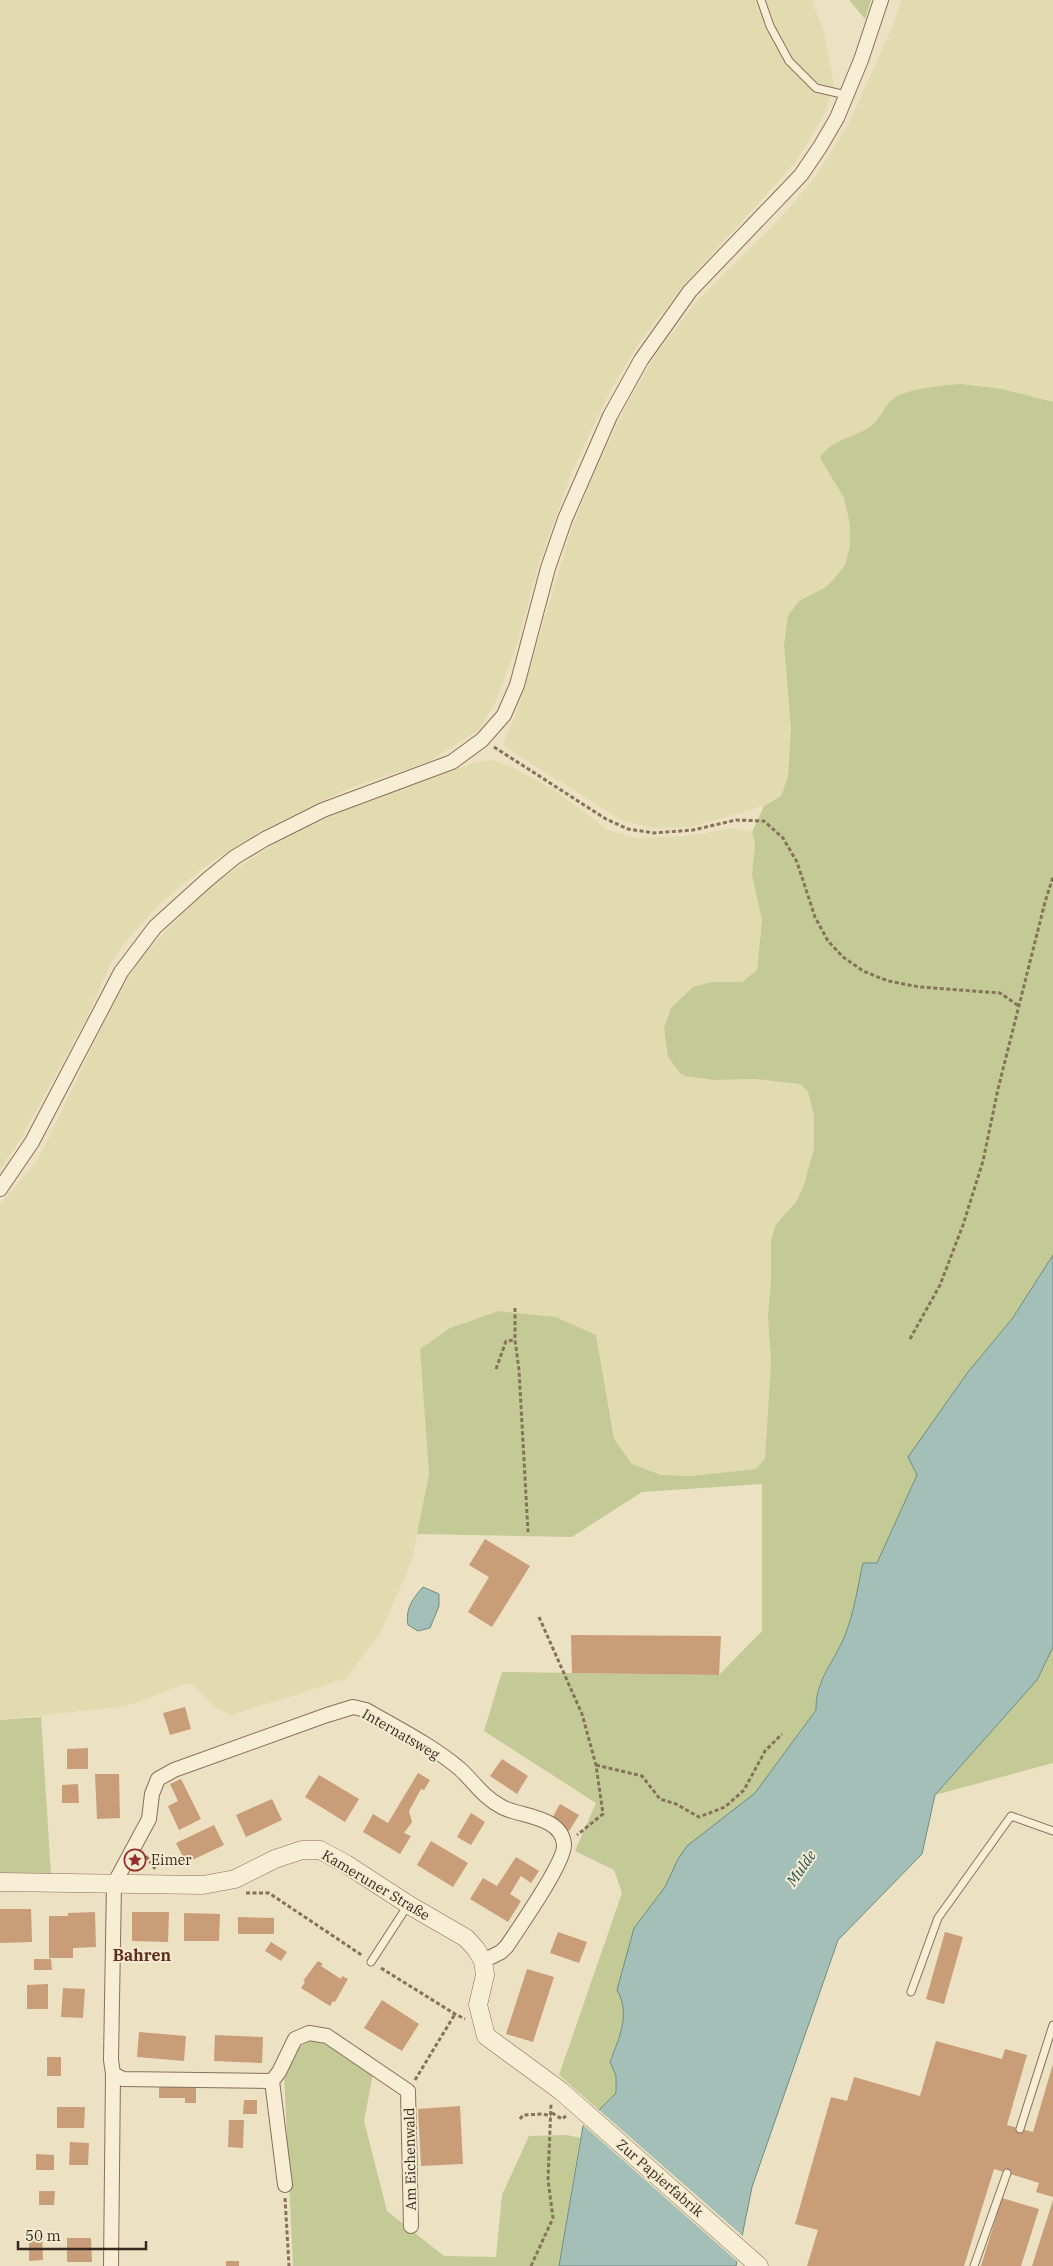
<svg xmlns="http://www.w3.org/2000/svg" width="1053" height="2266" font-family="'IBM Plex Serif',serif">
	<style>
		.farmland { fill: #e2dbb0 }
		.green { fill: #c3ca96 }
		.water { fill: #a4bfb8; stroke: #6c8d85 }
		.pier { fill: #ece1c2 }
		.building { fill: #ca9d79 }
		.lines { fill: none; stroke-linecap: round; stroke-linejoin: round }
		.service-casing { stroke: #86725a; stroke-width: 9 }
		.minor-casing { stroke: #86725a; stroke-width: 16 }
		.tertiary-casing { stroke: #86725a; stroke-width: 19 }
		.path { stroke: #86725a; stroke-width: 3; stroke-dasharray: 4 2.5; stroke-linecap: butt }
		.service { stroke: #f8eed5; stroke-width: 7 }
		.minor { stroke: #f8eed5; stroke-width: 14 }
		.tertiary { stroke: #f8eed5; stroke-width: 18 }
		.labels { text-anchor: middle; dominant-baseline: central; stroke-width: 4; stroke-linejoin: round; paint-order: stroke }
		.street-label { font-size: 14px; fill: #362a1e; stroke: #f4ebd1 }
		.poi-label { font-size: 14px; fill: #362a1e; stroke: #f4ebd1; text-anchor: start }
		.water-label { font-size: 15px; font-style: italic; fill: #2d5554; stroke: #f4ebd1 }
		.quarter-label { font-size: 16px; font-weight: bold; fill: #612e1e; stroke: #f4ebd1 }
	</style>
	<rect width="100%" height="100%" fill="#ece1c2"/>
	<!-- farmland -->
	<g class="farmland">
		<polygon points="0,0 812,0 824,33 834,84 826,111 796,162 685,283 637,346 611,389 572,472 538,566 517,644 495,703 480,729 428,762 352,787 264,829 207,865 161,902 121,947 111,963 86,1019 23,1135 0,1170"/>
		<polygon points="902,0 1053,0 1053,402 1002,389 961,384 894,398 877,422 820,458 844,498 850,525 850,546 845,565 833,580 826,587 799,601 784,645 791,729 788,777 781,796 764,806 691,827 653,828 619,819 503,745 519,705 569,537 591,479 627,404 655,356 697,301 775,224 814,179 849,123 893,25"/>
		<polygon points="493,760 512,767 554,790 608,830 637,838 685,836 733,828 752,832 755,845 752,875 762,921 757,970 742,982 712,982 714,1080 755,1079 800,1084 808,1092 814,1116 814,1148 804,1185 796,1202 776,1224 771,1240 771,1361 765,1458 756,1469 691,1476 661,1475 632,1464 614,1439 596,1335 556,1317 498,1311 493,1312 450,1328 420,1349 429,1474 412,1561 380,1634 345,1679 231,1715 215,1707 192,1684 185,1683 139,1702 119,1707 0,1720 0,1204 37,1161 117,996 142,956 209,887 283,838 362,802 473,763"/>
	</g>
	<!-- green -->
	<g class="green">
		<polygon points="849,0 871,0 865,19"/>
		<path d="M961,384L1002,389L1053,402V1255L1012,1319L968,1372L917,1475L877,1563H863C858,1586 854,1613 845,1635C834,1661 815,1680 816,1709L755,1794L678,1859L665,1887L634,1928L622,2029L610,2062L616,2076V2093L600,2111L559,2075L622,1893L614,1870L575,1851L596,1803L484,1731L502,1672L719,1675L762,1631V1484L642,1492L572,1537L417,1534L429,1474L420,1349L450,1328L498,1311L556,1317L596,1335L614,1439L632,1464L661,1475L691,1476L756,1469L765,1458L771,1361L768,1315L771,1282V1240L776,1224L796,1202L804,1185L814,1148V1116L808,1092L800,1084L755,1079L714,1080L685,1076L680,1073L668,1057L664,1028L671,1008L693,987L712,982H742L757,970L762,921L752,875L755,845L752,832L764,806L781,796L788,777L791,729L784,645L788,616L799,601L826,587L833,580L845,565L850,546V525L844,498L820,458C829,441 852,438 868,428C880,421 883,407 893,399C905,389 945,385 961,384Z"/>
		<polygon points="1053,1647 1053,1763 935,1795 1037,1680"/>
		<polygon points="41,1717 51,1874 0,1873 0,1720"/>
		<polygon points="310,2040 329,2044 373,2074 364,2121 387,2211 444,2256 496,2257 502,2195 529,2136 567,2135 580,2138 559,2266 293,2266 284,2072 297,2049"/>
	</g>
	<!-- water -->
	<g class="water">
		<path d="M1053,1255V1647L1037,1680L935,1795L922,1854L838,1940L752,2187L736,2266H559L583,2126L616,2093V2076L610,2062C619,2038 631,2014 617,1990L634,1928L665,1887L678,1859L687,1846L755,1793L816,1710C815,1680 835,1661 845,1635C854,1613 858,1586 863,1563H877L917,1475L908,1457L968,1372L1012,1319Z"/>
		<path d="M423,1587L439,1594V1606L430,1628L418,1631L408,1625C405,1609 413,1598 423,1587Z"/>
	</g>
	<!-- pier -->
	<polygon class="pier" points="598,2109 744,2237 739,2263 582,2124"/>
	<!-- building -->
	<g class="building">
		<polygon points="485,1539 530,1566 492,1627 468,1612 489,1577 469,1565"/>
		<polygon points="571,1635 721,1636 719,1675 572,1673"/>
		<polygon points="185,1707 191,1729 170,1735 163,1713"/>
		<polygon points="88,1748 88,1769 67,1769 67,1749"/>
		<polygon points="502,1759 528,1776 517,1794 490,1776"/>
		<polygon points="418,1773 430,1780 424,1790 421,1789 409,1811 412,1822 404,1833 411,1836 400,1854 363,1832 373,1814 388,1823"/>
		<polygon points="95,1774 119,1774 120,1818 97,1819"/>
		<polygon points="319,1775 359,1799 345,1822 305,1797"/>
		<polygon points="181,1779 201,1819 179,1830 168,1806 178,1801 170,1784"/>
		<polygon points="78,1784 79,1803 62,1803 62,1785"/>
		<polygon points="272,1799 282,1820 246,1837 236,1815"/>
		<polygon points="560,1804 579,1815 569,1831 551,1820"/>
		<polygon points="471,1813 485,1822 471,1845 457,1837"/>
		<polygon points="214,1825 224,1845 186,1863 176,1843"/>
		<polygon points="431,1841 468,1863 453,1887 417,1865"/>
		<polygon points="516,1857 539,1871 531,1883 521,1876 510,1894 521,1901 508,1922 470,1899 483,1878 497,1886"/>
		<polygon points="0,1909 31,1909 32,1942 0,1943"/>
		<polygon points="95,1912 96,1947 73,1948 73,1958 49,1958 49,1916 68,1916 68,1913"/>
		<polygon points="132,1912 169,1912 168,1942 132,1941"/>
		<polygon points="184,1913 220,1914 219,1941 184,1941"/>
		<polygon points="238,1917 274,1918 274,1934 238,1934"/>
		<polygon points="558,1932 587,1942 579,1963 550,1953"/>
		<polygon points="945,1932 963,1937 944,2004 926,1999"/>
		<polygon points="271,1942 287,1952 281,1961 265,1951"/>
		<polygon points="34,1959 51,1959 52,1970 34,1970"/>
		<polygon points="318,1961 323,1964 321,1966 341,1979 342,1976 348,1979 335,2002 333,2001 330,2006 301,1988 305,1982 303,1981"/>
		<polygon points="527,1969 554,1977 533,2042 506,2034"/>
		<polygon points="48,1984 48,2009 27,2009 27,1985"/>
		<polygon points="63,1988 85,1989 83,2018 61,2017"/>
		<polygon points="382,2000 419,2024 402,2051 364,2028"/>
		<polygon points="139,2032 186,2036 184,2061 137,2057"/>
		<polygon points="215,2035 263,2037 262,2063 214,2061"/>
		<polygon points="936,2041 1002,2059 1005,2049 1027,2055 1007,2125 1033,2132 1053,2064 1053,2197 1036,2192 1039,2183 994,2169 964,2266 807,2266 818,2230 795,2224 831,2097 847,2101 854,2077 920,2096"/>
		<rect x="47" y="2057" width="14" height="19"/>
		<polygon points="159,2087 196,2087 196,2103 185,2103 185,2098 159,2098"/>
		<polygon points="244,2100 257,2100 257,2114 243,2114"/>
		<polygon points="460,2106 463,2164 421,2166 418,2109"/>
		<polygon points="57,2107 85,2107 84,2128 57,2128"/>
		<polygon points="229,2120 244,2120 243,2148 228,2147"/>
		<polygon points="70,2142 89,2143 88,2165 69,2165"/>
		<polygon points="36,2154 54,2155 54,2170 36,2170"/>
		<polygon points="39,2191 55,2191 54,2205 39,2205"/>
		<polygon points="1002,2198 1039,2209 1021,2266 981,2266"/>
		<polygon points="1053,2200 1053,2266 1032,2266"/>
		<polygon points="29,2230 42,2230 43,2260 29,2261"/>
		<polygon points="67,2238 91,2238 92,2262 67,2262"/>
		<rect x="226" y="2261" width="13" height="5"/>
	</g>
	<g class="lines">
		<!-- service casing -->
		<g class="service-casing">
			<g id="service">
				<polyline points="761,0 770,26 789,61 816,88 846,95"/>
				<polyline points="371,1962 408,1905"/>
				<polyline points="911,1992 938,1918 1011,1816 1053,1831"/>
				<polyline points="1020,2129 1053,2025"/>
				<polyline points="974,2266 1007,2173"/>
			</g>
		</g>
		<!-- minor casing -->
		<g class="minor-casing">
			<g id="minor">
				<polyline points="0,1189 32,1142 121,972 155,927 207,880 235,857 265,839 323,810 452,762 482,740 504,715 517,685 548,568 565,519 610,416 641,360 690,291 801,175 820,147 837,118 861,60 881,0"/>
				<polyline points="113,2074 123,2079 272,2081"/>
				<polyline points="285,2185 272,2081 279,2072 295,2039 309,2033 327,2036 408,2091 411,2226"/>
				<path d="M111,2266L113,2074L111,2060L114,1884L149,1819L152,1794L158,1779L174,1770L327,1715L353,1707L366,1710C397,1728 433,1746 460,1769C474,1782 484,1798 502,1807C521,1817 561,1816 564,1844C566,1861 518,1929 507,1946L501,1952L483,1961"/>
			</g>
		</g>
		<!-- tertiary casing -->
		<g class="tertiary-casing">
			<polyline id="tertiary" points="0,1882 203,1885 235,1879 275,1859 302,1850 320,1850 346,1864 409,1905 466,1938 476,1949 483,1961 485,1975 478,2005 486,2036 561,2091 759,2266"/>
		</g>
		<!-- path -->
		<g class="path">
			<polyline points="494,747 606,819 628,829 654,833 693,830 736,820 764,821 783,838 797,862 815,917 828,941 843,957 863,971 888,981 920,987 1000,993 1019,1006"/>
			<polyline points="515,1308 515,1340 519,1370 528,1532"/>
			<polyline points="910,1339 940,1285 963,1225 983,1161 998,1089 1045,902 1053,877"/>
			<polyline points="496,1369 506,1341 515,1340"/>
			<polyline points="539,1617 582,1714 596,1765 603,1814 577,1835"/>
			<polyline points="596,1765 642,1776 660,1799 676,1804 699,1817 725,1807 744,1790 765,1751 782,1734"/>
			<polyline points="146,1856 155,1869"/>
			<polyline points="246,1893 269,1893 363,1956"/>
			<polyline points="381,1968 455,2014 465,2019"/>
			<polyline points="415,2080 455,2014"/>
			<polyline points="552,2113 562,2119 566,2116"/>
			<polyline points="520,2119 523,2115 543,2114 551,2116"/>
			<polyline points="285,2198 289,2266"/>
			<polyline points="531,2266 553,2218 548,2180 551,2104"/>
		</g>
		<!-- service -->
		<use href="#service" class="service"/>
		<!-- minor -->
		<use href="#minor" class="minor"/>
		<!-- tertiary -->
		<use href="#tertiary" class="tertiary"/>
	</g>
	<!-- icons -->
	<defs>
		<g id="sight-ring" transform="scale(1.125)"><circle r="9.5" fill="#f4ebd1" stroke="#932e2c" stroke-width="1.5"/><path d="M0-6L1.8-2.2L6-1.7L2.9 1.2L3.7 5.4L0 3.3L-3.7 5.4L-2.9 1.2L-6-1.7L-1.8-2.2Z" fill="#932e2c"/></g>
	</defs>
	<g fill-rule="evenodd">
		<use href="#sight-ring" x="135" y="1860"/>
	</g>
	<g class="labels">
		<!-- street labels -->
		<g class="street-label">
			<text transform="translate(401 1734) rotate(30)">Internatsweg</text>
			<text transform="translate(376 1885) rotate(31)">Kameruner Straße</text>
			<text transform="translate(410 2159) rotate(-91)">Am Eichenwald</text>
			<text transform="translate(660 2178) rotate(41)">Zur Papierfabrik</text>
		</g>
		<!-- poi labels -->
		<g class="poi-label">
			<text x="151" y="1860">Eimer</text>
		</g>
		<!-- water labels -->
		<g class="water-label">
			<text transform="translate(801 1868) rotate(-55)">Mulde</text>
		</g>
		<!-- quarter labels -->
		<g class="quarter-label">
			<text x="142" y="1955">Bahren</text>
		</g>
	</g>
	<!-- scale -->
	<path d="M18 2241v8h128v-8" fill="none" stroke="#362a1e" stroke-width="2.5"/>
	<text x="25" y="2241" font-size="15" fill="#362a1e" stroke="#f4ebd1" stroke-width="4" paint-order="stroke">50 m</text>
</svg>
